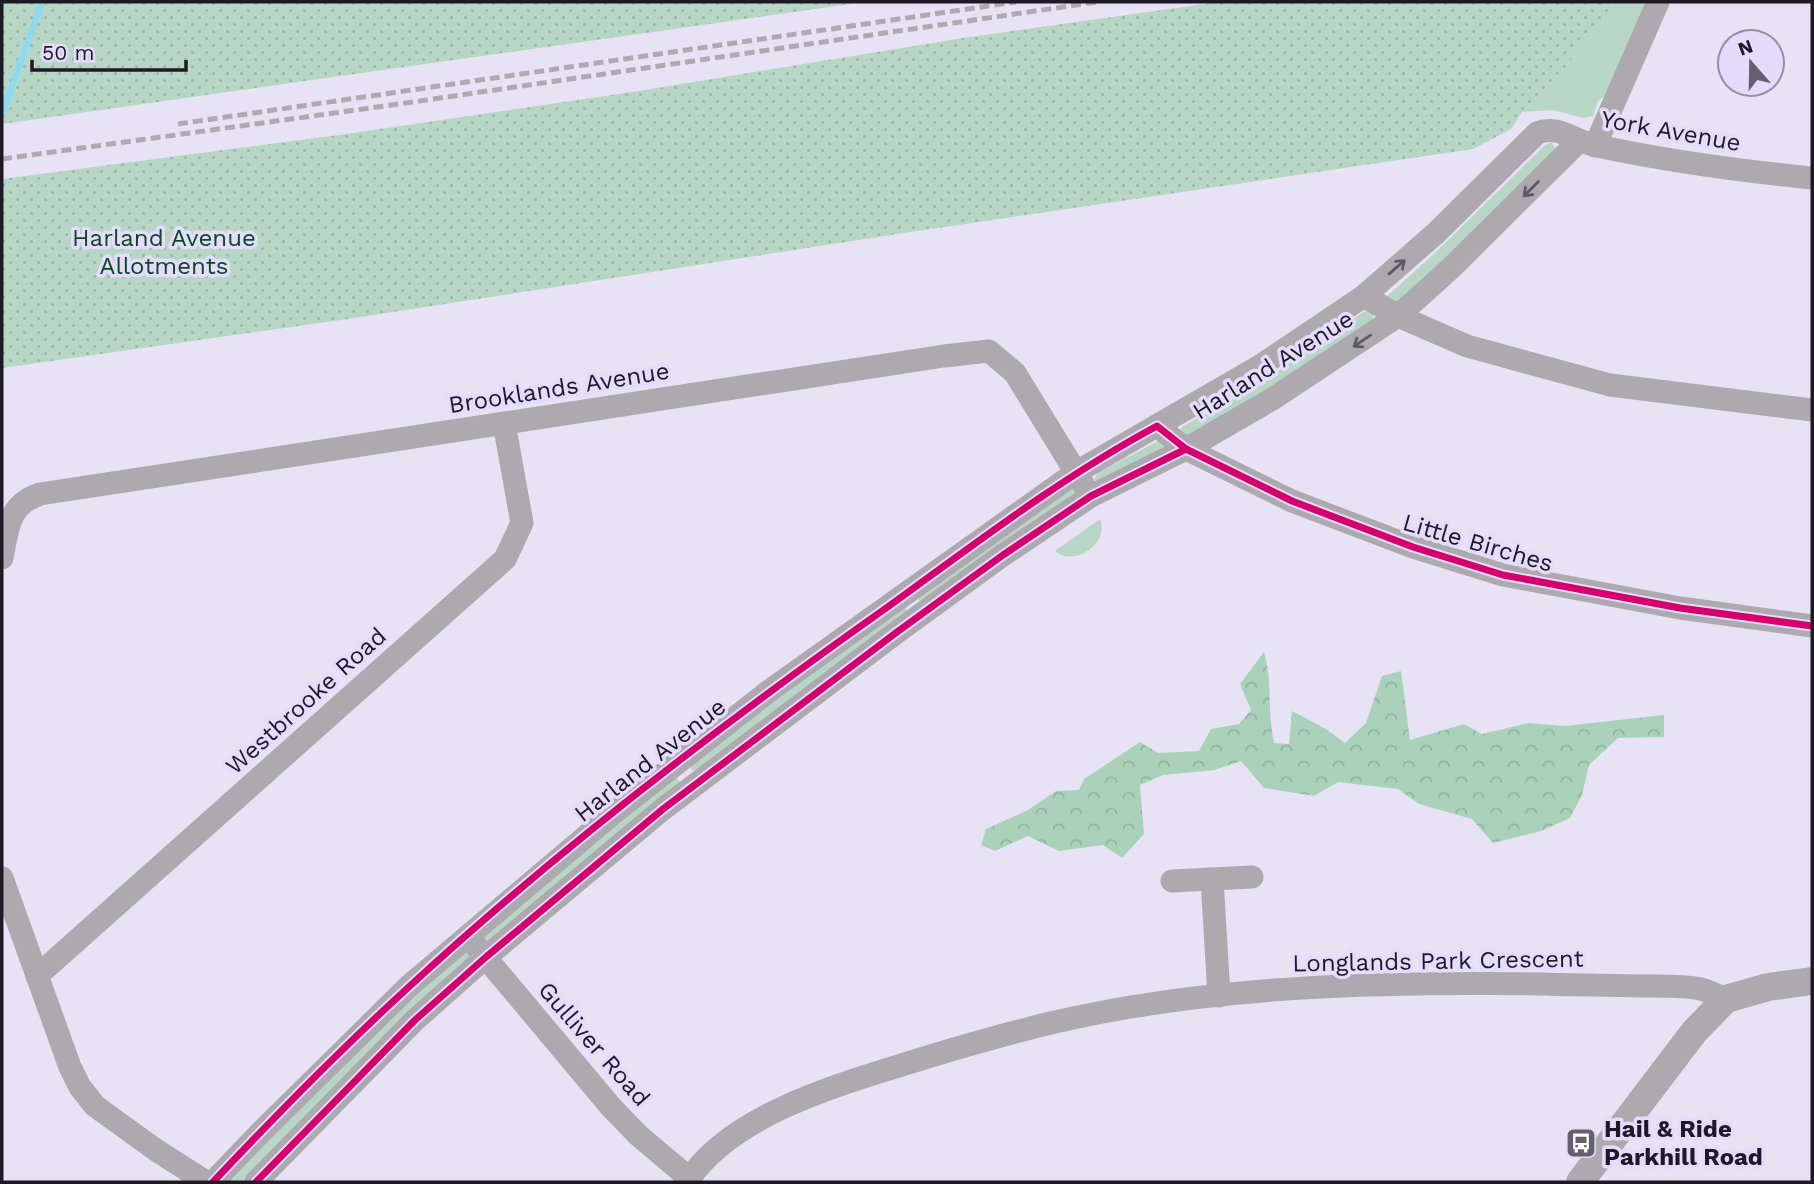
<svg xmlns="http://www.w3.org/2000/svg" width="1814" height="1184" font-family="'Work Sans',sans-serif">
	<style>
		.grass { fill: #b8d6c6 }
		.forest { fill: url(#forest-crowns) }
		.garden { fill: url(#garden-dots) }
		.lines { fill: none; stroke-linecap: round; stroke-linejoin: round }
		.stream { stroke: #8adbf1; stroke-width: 6 }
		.minor { stroke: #ada9ae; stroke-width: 23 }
		.tertiary { stroke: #ada9ae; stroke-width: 28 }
		.rail { stroke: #aeaab2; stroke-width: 5; stroke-dasharray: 10 5; stroke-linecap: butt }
		.cycleway-casing { stroke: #e3dcfb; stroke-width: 11 }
		.cycleway { stroke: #d6006c; stroke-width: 7 }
		.oneway { stroke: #5e5a63 }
		.labels { text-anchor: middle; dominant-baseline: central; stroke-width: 7; stroke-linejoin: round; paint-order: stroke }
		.street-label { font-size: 24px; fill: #1d1a26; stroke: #e3dcfb }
		.park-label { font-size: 24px; fill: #0e4724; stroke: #e3dcfb }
		.poi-label { font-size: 24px; font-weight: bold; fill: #1d1a26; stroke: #e3dcfb; text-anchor: start }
	</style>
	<defs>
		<pattern id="forest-crowns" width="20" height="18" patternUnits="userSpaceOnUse" patternTransform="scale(1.75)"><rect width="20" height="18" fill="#aad2bb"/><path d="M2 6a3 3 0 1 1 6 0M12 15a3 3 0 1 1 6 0" fill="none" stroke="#92b4a1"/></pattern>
		<pattern id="garden-dots" width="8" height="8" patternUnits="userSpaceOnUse" patternTransform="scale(1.75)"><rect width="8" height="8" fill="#b8d6c6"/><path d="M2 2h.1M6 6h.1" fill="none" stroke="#9eb7aa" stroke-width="1.8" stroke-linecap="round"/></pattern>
	</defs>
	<rect width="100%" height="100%" fill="#e7e3f4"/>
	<!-- grass -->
	<g class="grass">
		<polygon points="1612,2 1646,2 1607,94 1598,101 1593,116 1583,118 1553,110 1522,112 1567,65 1611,11"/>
		<polygon points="1551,142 1556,150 1432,274 1397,303 1386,297 1434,254 1545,145"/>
		<polygon points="1365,311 1368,311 1374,315 1372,321 1323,357 1189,437 1179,433 1183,426 1256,386"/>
		<polygon points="1158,441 1164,445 1165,449 1096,483 1094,480 1098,473"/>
		<polygon points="1070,486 1078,493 921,602 918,599"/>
		<path d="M1100,519C1110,543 1074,568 1055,551Z"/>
		<polygon points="906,606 907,612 697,771 692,770 689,765 691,760"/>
		<polygon points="676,776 680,783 490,942 485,940 483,936"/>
		<polygon points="467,951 470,955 469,960 423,1001 244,1182 228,1182 382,1023"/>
	</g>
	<!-- forest -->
	<path class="forest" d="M1264,652C1273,682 1267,712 1274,743L1289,744L1292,711L1326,729L1345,743L1366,723L1382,676L1401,671L1410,740L1464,724L1482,734L1528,723L1565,726L1664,715V737L1618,738L1589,765L1582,795L1570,818L1541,831L1493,843L1472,819L1419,804L1398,789L1338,782L1314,796L1264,788L1241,761L1215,770L1163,775L1140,785L1144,834L1122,858L1103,845L1059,851L1028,836L995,851L981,845L986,829L1028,810L1056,791L1079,790L1084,779L1140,742L1158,753L1199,751L1211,729L1239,724L1251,710L1240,684Z"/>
	<!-- garden -->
	<g class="garden">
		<polygon points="2,2 864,2 2,124"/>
		<polygon points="1219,2 1612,2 1611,11 1567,65 1522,112 1511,129 1473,149 904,233 341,320 2,368 2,179 339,135 632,92 963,38"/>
	</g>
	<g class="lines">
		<!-- stream -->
		<polyline class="stream" points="2,114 42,2"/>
		<!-- minor -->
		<g class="minor">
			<polyline points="1595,146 1658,2"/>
			<polyline points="1364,296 1398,316 1467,346 1610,385 1812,410"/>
			<polyline points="1157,426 1186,449 1292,501 1413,547 1503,575 1680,608 1812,626"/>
			<path d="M2,558C8,528 8,505 40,494L944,356L989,351L1015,373L1083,484"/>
			<polyline points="2,878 70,1067 80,1087 95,1106 156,1150 206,1182"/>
			<polyline points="1172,881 1212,879"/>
			<polyline points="476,946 611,1107 638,1135 689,1178"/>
			<polyline points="37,976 505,559 522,523 504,423"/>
			<polyline points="1219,996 1212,879 1252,877"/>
			<path d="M213,1182L261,1132L409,986L616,811L769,691L1075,473L1260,366L1364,296L1436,233L1537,133C1559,124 1575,142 1597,146C1668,161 1741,171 1812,178"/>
			<polyline points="256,1182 415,1020 486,957 663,809 897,632 1003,555 1091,496 1186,449 1274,398 1398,316 1451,268 1579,141"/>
			<path d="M687,1182C728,1119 824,1089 892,1068C946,1051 1000,1035 1055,1022C1215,985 1380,982 1543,984C1576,985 1608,985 1641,986C1660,986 1682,985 1701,989C1709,991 1718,996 1726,999"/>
		</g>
		<!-- tertiary -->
		<polyline class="tertiary" points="1580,1182 1694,1032 1726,999 1768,987 1812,981"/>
		<!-- rail -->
		<g class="rail">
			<polyline points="178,124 1016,2"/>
			<polyline points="2,159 392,105 1097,2"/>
		</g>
		<!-- cycleway casing -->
		<g class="cycleway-casing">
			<g id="cycleway">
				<path d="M213,1182C277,1114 343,1047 412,984C561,847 723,723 889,606C976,543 1062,477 1157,426L1186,449L1292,501L1413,547L1503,575L1680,608L1812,626"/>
				<polyline points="256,1182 415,1020 486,957 663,809 897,632 1003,555 1091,496 1186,449"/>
			</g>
		</g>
		<!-- cycleway -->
		<use href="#cycleway" class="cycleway"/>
	</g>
	<!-- one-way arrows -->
	<defs><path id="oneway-shaft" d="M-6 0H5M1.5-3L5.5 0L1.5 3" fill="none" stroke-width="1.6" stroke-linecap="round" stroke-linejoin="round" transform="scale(1.75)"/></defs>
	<g class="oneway">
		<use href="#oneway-shaft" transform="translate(1531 189) rotate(135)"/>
		<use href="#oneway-shaft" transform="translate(1397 267) rotate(-41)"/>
		<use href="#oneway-shaft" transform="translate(1362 341) rotate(146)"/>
	</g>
	<!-- icons -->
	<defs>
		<g id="bus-square" transform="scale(1.575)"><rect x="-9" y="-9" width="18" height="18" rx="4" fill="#64606e" stroke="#e3dcfb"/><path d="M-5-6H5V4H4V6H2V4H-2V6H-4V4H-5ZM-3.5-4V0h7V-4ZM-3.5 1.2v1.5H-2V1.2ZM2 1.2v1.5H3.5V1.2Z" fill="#fff"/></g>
	</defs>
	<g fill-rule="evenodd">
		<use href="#bus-square" x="1581" y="1143"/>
	</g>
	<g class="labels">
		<!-- street labels -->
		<g class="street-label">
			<text transform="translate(1671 131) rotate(10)">York Avenue</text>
			<text transform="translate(1273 365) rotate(-32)">Harland Avenue</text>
			<text transform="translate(559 388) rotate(-9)">Brooklands Avenue</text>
			<text transform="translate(1478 543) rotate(16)">Little Birches</text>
			<text transform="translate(306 701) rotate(-42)">Westbrooke Road</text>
			<text transform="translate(650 760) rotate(-38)">Harland Avenue</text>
			<text transform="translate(1438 961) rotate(-1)">Longlands Park Crescent</text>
			<text transform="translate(594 1044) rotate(49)">Gulliver Road</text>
		</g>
		<!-- park labels -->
		<g class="park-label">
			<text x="164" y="238">Harland Avenue<tspan x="164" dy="28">Allotments</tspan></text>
		</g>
		<!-- poi labels -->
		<g class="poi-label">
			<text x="1604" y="1129">Hail &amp; Ride<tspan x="1604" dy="28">Parkhill Road</tspan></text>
		</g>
	</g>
	<!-- border -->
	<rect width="1814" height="1184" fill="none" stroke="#1d1a26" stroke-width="7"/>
	<!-- north arrow -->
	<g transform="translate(1751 63) rotate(340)"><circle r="33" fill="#e3dcfb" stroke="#948ea6" stroke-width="2"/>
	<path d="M0-5L12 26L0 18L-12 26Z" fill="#64606e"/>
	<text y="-10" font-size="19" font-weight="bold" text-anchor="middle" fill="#1d1a26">N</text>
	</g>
	<!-- scale -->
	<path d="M32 60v10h154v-10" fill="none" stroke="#1d1a26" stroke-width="3.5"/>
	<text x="42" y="60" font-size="21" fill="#1d1a26" stroke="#e3dcfb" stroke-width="5" paint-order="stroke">50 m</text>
</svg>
